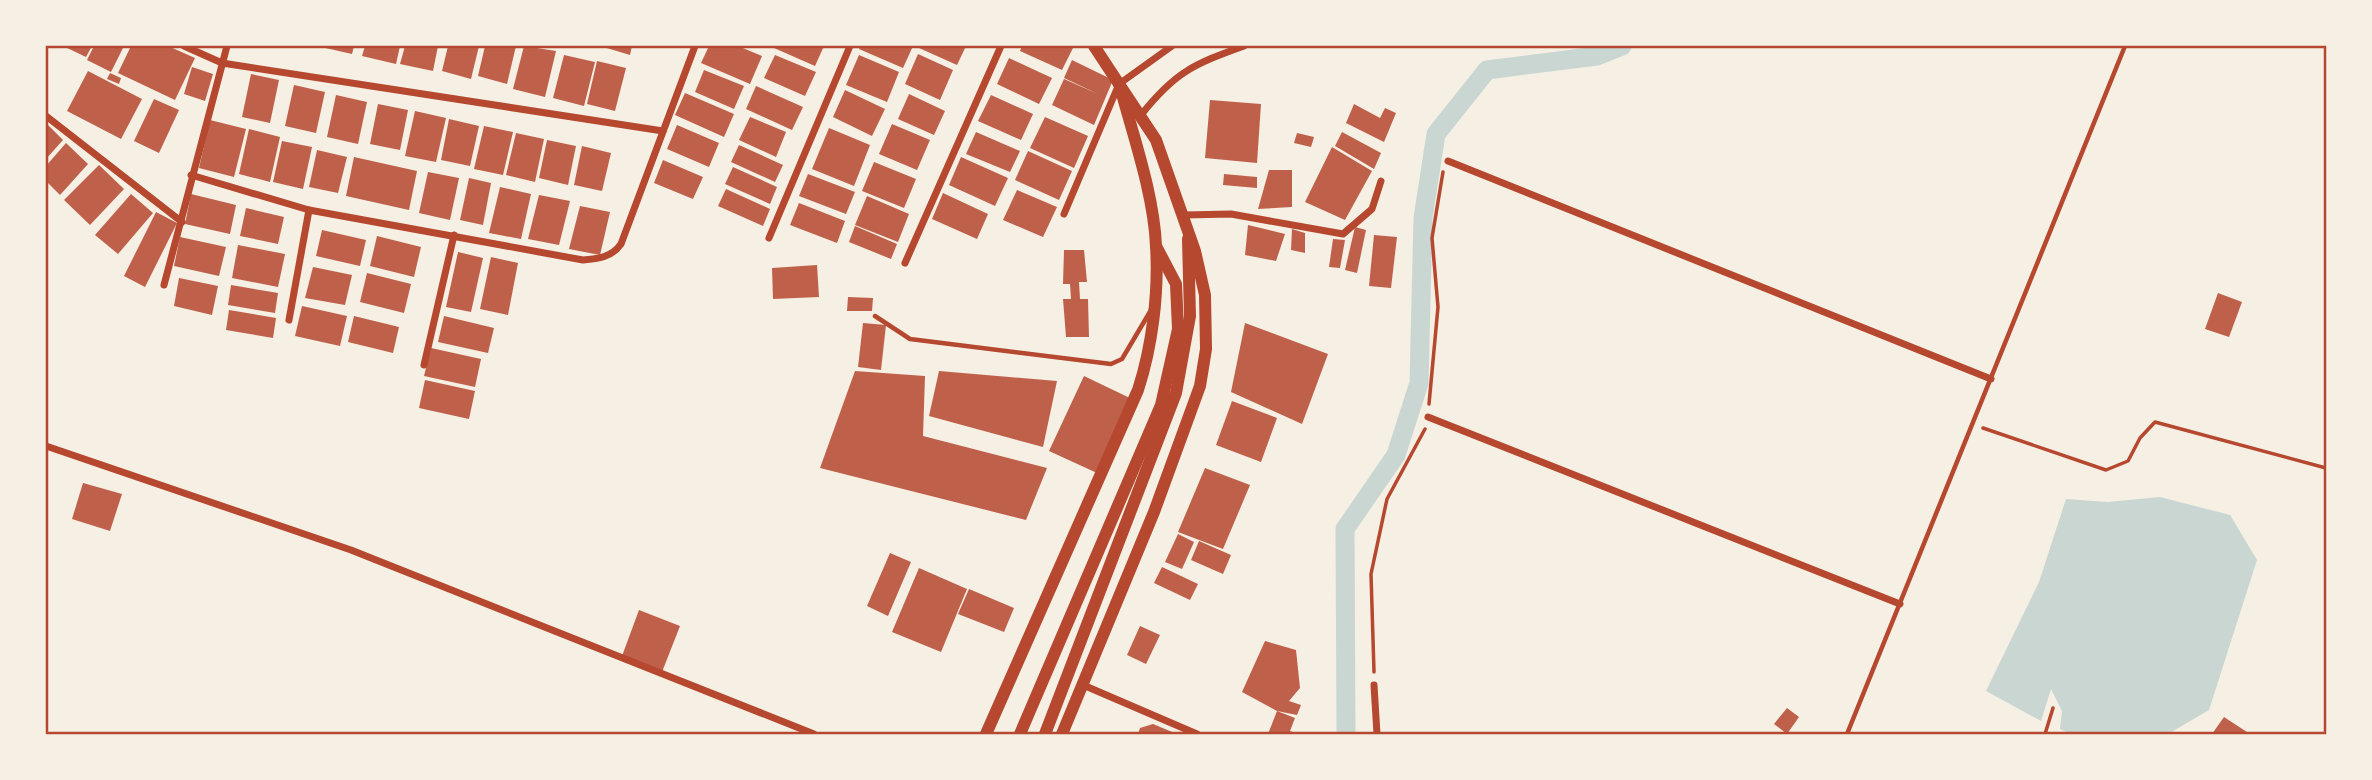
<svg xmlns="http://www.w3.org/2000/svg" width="2372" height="780" font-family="Figtree,sans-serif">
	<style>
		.water { fill: #c9d6d2 }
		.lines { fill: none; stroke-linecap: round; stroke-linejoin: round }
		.canal { stroke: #c9d6d2; stroke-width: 19 }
		.building { fill: #bf614a }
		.path { stroke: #b5482f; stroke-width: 3.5 }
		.service { stroke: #b5482f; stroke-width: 4.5 }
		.minor { stroke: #b5482f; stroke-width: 7 }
		.secondary { stroke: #b5482f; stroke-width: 12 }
		.primary { stroke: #b5482f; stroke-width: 12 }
		.neatline { fill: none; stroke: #b5482f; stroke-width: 2.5 }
	</style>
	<rect width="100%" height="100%" fill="#f6efe4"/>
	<!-- water -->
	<polygon class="water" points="2160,497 2230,515 2257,560 2209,710 2168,734 2071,734 2060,729 2062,711 2051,689 2041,721 1986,691 2039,582 2066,499 2108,502"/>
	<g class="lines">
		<!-- canal -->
		<polyline class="canal" points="1346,734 1345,529 1396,455 1419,383 1423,218 1436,134 1487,70 1597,56 1622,46"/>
	</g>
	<!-- building -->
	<g class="building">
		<polygon points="63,46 92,46 86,57"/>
		<polygon points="94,46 124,46 111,72 87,60"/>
		<polygon points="131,46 168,46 195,58 175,100 118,73"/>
		<polygon points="365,46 400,46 396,64 362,56"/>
		<polygon points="405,46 438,46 433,71 400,64"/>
		<polygon points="448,46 479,46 471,79 442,71"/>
		<polygon points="485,46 516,46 507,84 478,76"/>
		<polygon points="524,46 556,51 545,97 513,89"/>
		<polygon points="600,46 632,46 630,55"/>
		<polygon points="709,46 738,46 762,56 750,84 701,63"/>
		<polygon points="775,46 824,46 815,66 774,48"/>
		<polygon points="860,46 913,46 903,68 859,49"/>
		<polygon points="920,46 966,46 957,65 919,48"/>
		<polygon points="1022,46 1074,46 1062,70 1020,51"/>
		<polygon points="321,47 321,46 354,46 352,54"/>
		<polygon points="918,54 953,70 940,100 905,84"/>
		<polygon points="564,55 595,62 584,106 553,98"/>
		<polygon points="775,55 816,72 805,96 764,78"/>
		<polygon points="859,55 899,72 887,102 846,85"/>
		<polygon points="1009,58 1052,78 1039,104 997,84"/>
		<polygon points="1072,60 1113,80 1094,125 1052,105 1064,79 1098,94 1064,78"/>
		<polygon points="597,61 626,68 615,111 587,104"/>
		<polygon points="192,67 213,74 205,101 184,94"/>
		<polygon points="704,70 744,86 734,109 695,92"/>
		<polygon points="88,71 142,99 121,139 67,111"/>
		<polygon points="110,73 121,78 119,84 107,79"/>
		<polygon points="251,74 279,80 270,123 242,117"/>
		<polygon points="294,85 325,92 316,133 285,126"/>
		<polygon points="756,86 803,107 792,130 746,109"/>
		<polygon points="845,90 885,109 872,136 833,117"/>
		<polygon points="685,93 734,114 724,137 675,115"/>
		<polygon points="909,94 945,111 934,135 898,119"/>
		<polygon points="336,95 367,102 358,144 327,137"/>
		<polygon points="991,95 1033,114 1021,140 978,121"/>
		<polygon points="154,99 179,110 159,153 134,141"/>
		<polygon points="1210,100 1261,104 1257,163 1205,158"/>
		<polygon points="378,104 408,110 400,150 370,144"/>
		<polygon points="1354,104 1380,118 1385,108 1396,113 1384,142 1346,123"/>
		<polygon points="415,111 446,118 436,162 405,156"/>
		<polygon points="750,117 786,132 776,157 739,140"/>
		<polygon points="1045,117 1088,136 1074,168 1030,148"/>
		<polygon points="449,119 479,126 470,166 441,160"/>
		<polygon points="210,120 246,129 234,177 199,168"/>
		<polygon points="46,123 63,140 46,159"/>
		<polygon points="892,124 930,140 917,170 879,154"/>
		<polygon points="677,125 719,143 709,167 667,149"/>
		<polygon points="484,126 513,132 503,175 474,169"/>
		<polygon points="829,128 870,145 854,186 812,169"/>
		<polygon points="249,129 280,137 270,182 239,174"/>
		<polygon points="976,132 1020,151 1010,172 966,154"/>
		<polygon points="1342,132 1381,153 1374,169 1335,146"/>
		<polygon points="516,133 544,139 535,182 506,175"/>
		<polygon points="1297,133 1314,137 1311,147 1294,143"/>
		<polygon points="547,140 576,146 568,185 539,178"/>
		<polygon points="282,141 312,147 303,189 273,182"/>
		<polygon points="66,143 88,164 60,195 46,181 46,166"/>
		<polygon points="739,145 783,165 775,182 731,162"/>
		<polygon points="582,146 611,153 602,191 574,185"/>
		<polygon points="1332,147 1372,171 1345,220 1305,202"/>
		<polygon points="317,150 347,157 338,193 309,187"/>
		<polygon points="1028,151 1072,171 1059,200 1015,180"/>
		<polygon points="354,157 417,171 409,210 346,196"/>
		<polygon points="961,157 1008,178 995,206 949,185"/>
		<polygon points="663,160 703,177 693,199 654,183"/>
		<polygon points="874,162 916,179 904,208 862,191"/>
		<polygon points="99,165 124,189 90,225 64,200"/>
		<polygon points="733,167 777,187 770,204 725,184"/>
		<polygon points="1269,170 1292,170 1292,207 1258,209"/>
		<polygon points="428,172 459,178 450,220 419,213"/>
		<polygon points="808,174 855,192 846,214 799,196"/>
		<polygon points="1224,174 1257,177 1257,188 1223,185"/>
		<polygon points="469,178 491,183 483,225 460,220"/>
		<polygon points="500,187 531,194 521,239 489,233"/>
		<polygon points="726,189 770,209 763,226 718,206"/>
		<polygon points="1017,190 1057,207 1043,237 1003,220"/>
		<polygon points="943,193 988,214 977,239 932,219"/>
		<polygon points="131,194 153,213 118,254 95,235"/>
		<polygon points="191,194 236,205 230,234 185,224"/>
		<polygon points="539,195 570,201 559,245 528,239"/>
		<polygon points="867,196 909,214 898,242 855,225"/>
		<polygon points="799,203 845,221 837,243 790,225"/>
		<polygon points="580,206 610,212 600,255 569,249"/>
		<polygon points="246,208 284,217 278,244 240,236"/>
		<polygon points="156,212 177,223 145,287 124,276"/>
		<polygon points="1248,225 1285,234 1276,261 1245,255"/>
		<polygon points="855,226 897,244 891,259 849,242"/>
		<polygon points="1355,227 1366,230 1357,273 1345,270"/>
		<polygon points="1292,229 1305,233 1305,253 1291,250"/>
		<polygon points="322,230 366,240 360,266 316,256"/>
		<polygon points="1374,235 1397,237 1391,288 1369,286"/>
		<polygon points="377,236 421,247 414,277 370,266"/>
		<polygon points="180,237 226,247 219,276 174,266"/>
		<polygon points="1333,239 1345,240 1340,268 1329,267"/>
		<polygon points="238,245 285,254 278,287 232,278"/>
		<polygon points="1064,250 1084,250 1087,282 1079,282 1080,299 1088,299 1089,337 1066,337 1063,299 1071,299 1070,284 1063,284"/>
		<polygon points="458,252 483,258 471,312 446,307"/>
		<polygon points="491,257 518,263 508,315 480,309"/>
		<polygon points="817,265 819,297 773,299 772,268"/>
		<polygon points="313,267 352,275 345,305 305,298"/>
		<polygon points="367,273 411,284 404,313 360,302"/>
		<polygon points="179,278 218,286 212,315 174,306"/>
		<polygon points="231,285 278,293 275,313 228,305"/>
		<polygon points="2218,293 2242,302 2229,337 2205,329"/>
		<polygon points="848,297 873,298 872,311 847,311"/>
		<polygon points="302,306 347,316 340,346 295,336"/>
		<polygon points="229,310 276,318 273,338 226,330"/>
		<polygon points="354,316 399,327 393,353 348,342"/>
		<polygon points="444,316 494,328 488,353 438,342"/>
		<polygon points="863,323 886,325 881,370 858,367"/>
		<polygon points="1245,323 1328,354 1302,424 1231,392"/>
		<polygon points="431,348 481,359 475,387 424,376"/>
		<polygon points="855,371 925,376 923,436 1047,468 1026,520 820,468"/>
		<polygon points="939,371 1057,381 1043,447 929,416"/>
		<polygon points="1084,376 1132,399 1097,473 1049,451"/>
		<polygon points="425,380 475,391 469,419 419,408"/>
		<polygon points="1232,401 1277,418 1261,462 1216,445"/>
		<polygon points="1205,468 1250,485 1223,549 1178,532"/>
		<polygon points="83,483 122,494 110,531 72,519"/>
		<polygon points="1178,534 1194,542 1182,569 1165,562"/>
		<polygon points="1199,541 1231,555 1223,574 1191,560"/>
		<polygon points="890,553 911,562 888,616 867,606"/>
		<polygon points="1162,567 1198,584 1190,600 1154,583"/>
		<polygon points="919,568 967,589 941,652 892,632"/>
		<polygon points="969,589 1014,608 1004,632 958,614"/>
		<polygon points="639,610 680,626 662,672 622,656"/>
		<polygon points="1140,626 1160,635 1146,664 1127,655"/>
		<polygon points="1265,641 1296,650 1300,688 1289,701 1301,705 1297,715 1277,711 1242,692"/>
		<polygon points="1787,708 1799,717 1787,734 1774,724"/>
		<polygon points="1277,711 1295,718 1290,731 1298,734 1268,734"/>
		<polygon points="2224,717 2250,734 2212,734"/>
		<polygon points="1153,724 1177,734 1138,734 1140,728"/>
	</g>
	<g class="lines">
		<!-- path -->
		<g class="path">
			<polyline points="1429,404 1438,307 1432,238 1443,172"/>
			<polyline points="1983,428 2106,470 2128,461 2140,438 2155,422 2326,468"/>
			<polyline points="1374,672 1371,574 1387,499 1425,429"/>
			<polyline points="2045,734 2053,708"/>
		</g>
		<!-- service -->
		<g class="service">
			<polyline points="875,316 910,339 1111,364 1122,359 1151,310"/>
			<polyline points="1847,734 2125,46"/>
		</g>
		<!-- minor -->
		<g class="minor">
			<polyline points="184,46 222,63 663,131"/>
			<path d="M1141,115C1175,72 1194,64 1244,46"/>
			<polyline points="46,116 182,222"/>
			<polyline points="1448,161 1991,379"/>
			<path d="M191,175L309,210L583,260C598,259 612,257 621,244L695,46"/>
			<polyline points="1064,214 1119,84 1172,46"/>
			<polyline points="1184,215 1231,214 1343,234 1372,209 1381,181"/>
			<polyline points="769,238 850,46"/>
			<polyline points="905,263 1001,46"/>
			<polyline points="164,285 227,46"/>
			<polyline points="289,320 309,210"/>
			<polyline points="424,365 454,235"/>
			<polyline points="1428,417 1900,604"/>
			<polyline points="46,446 351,550 814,734"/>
			<polyline points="1083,685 1197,734"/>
			<polyline points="1374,685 1377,734"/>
		</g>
		<!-- secondary -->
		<polyline class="secondary" points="1094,46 1119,84"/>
		<!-- primary -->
		<g class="primary">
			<path d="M986,734L1138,390C1152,347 1159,293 1156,246C1154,197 1135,141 1122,94"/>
			<polyline points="1020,734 1161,405 1178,329 1176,284 1156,246"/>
			<polyline points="1045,734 1176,393 1190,316 1188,239"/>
			<polyline points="1062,734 1154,512 1200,386 1206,349 1205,295 1195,251 1156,140 1119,84"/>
		</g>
	</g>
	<!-- border -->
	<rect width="2372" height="780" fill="none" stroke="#f6efe4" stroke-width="94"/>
	<rect x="47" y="47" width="2278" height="686" class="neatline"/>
</svg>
